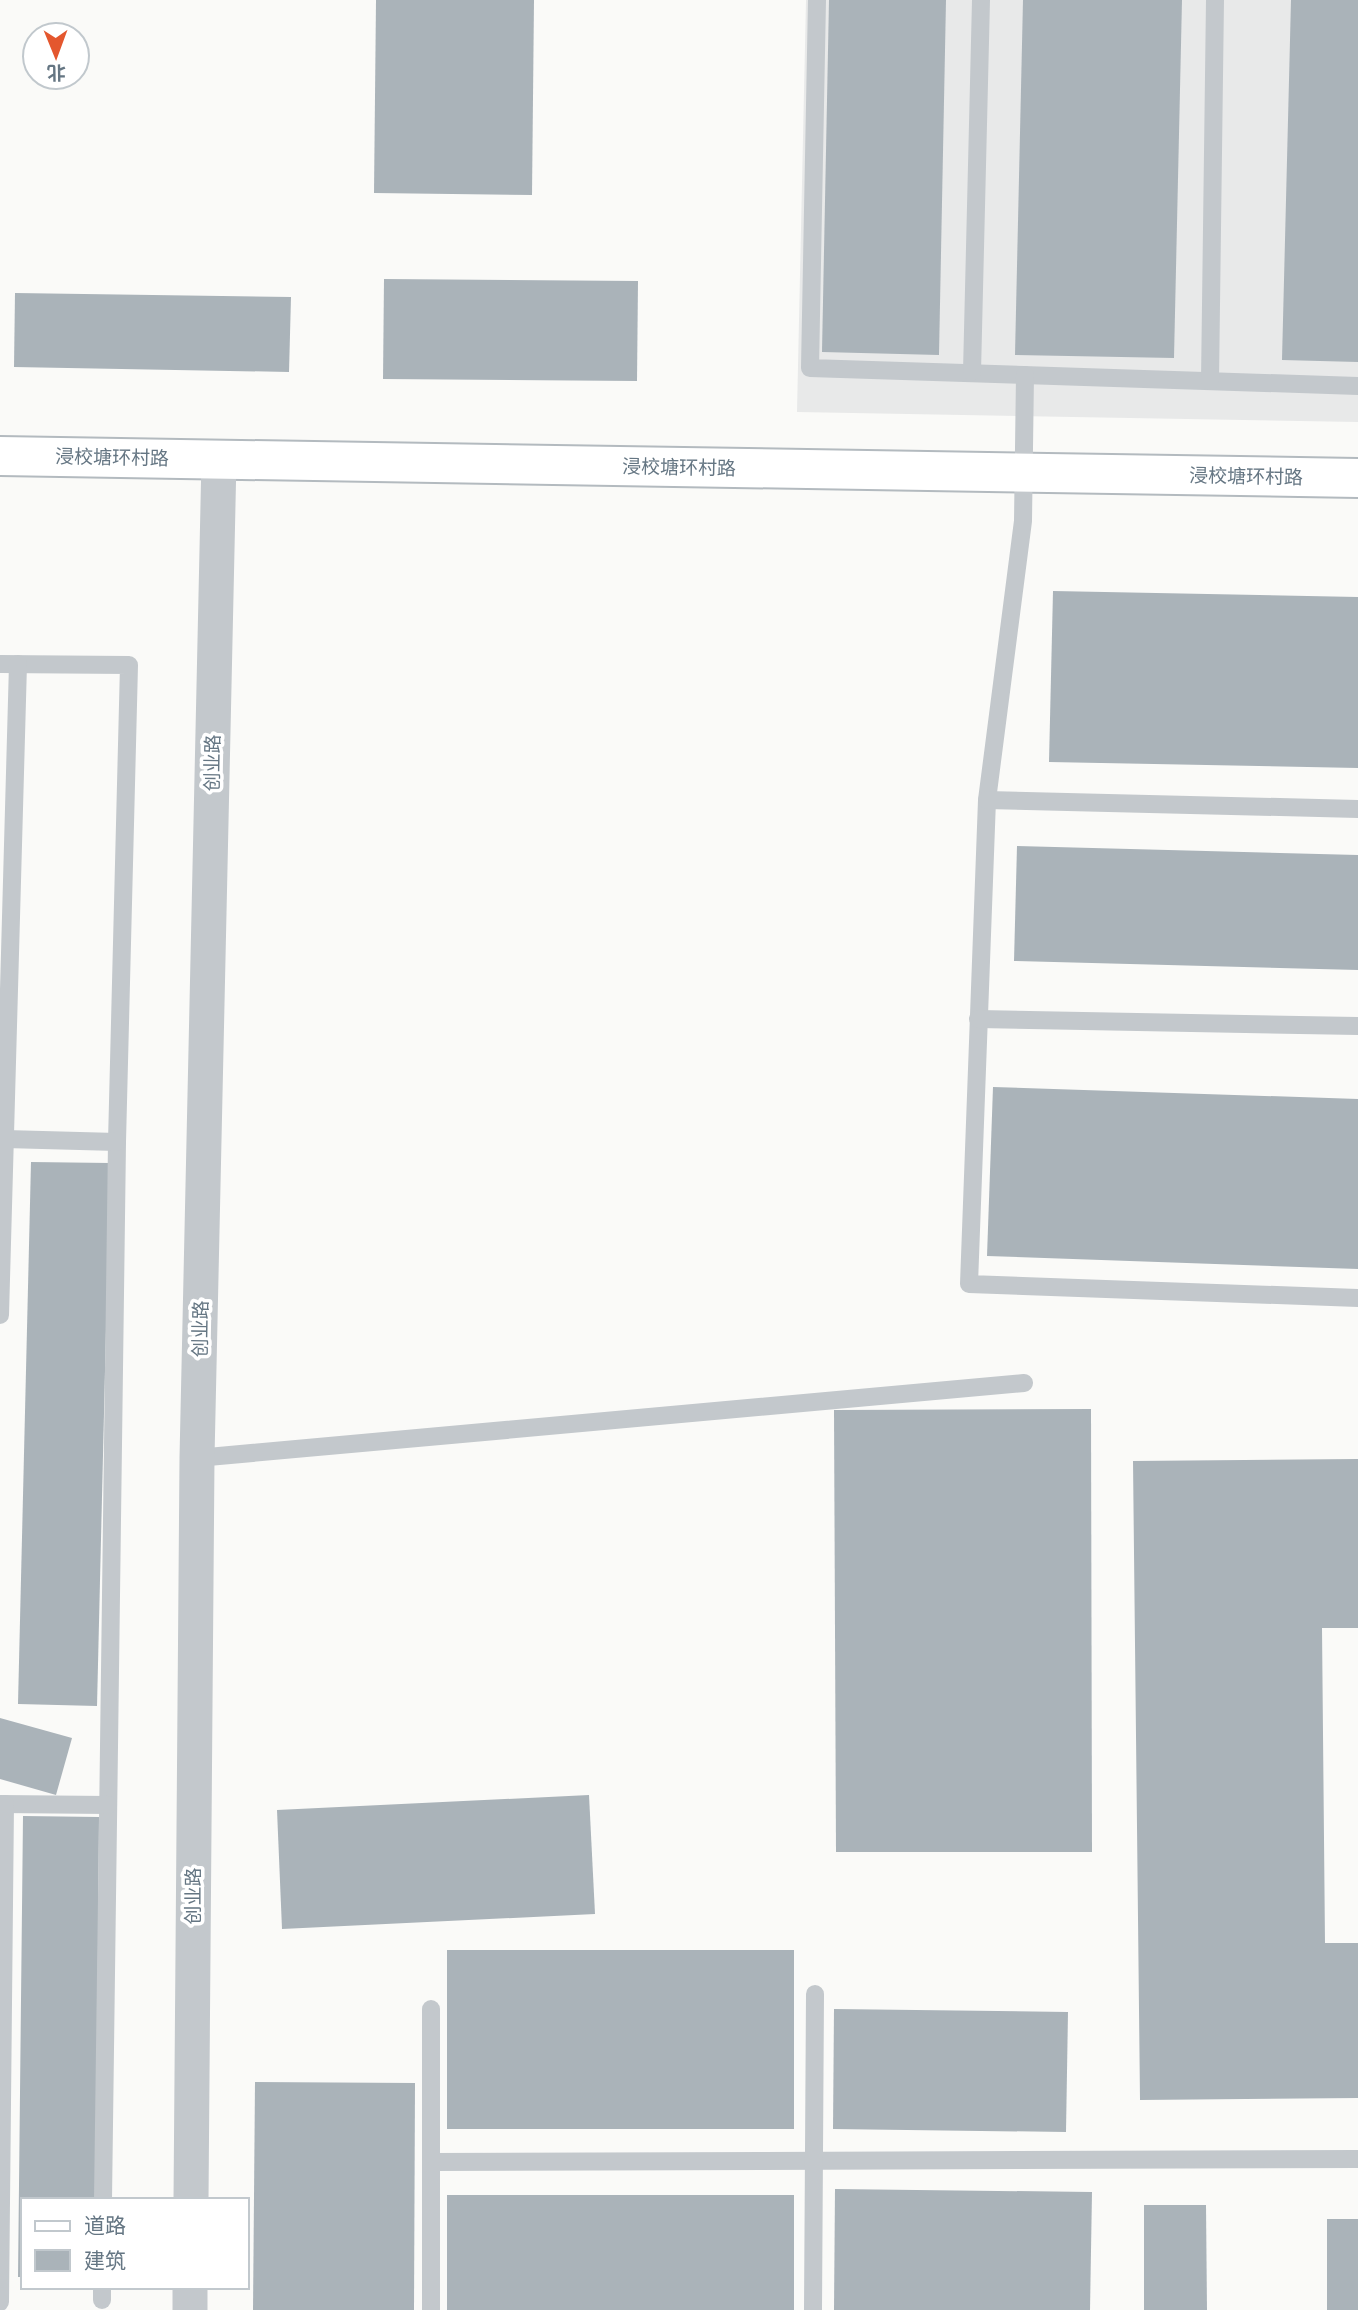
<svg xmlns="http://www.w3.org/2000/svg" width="1358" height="2310" font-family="'PT Sans','Noto Sans SC',sans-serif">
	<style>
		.built { fill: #e8e9e9 }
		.building { fill: #aab3b9 }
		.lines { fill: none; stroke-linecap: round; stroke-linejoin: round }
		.secondary-casing { stroke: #b3babf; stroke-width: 42 }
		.lane { stroke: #c3c8cc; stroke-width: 18 }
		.street { stroke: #c3c8cc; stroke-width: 35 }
		.secondary { stroke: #fff; stroke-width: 38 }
		.labels { text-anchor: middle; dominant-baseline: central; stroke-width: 7; stroke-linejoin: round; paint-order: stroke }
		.street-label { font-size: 19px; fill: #657683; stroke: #fff }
	</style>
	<rect width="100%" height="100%" fill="#fafaf8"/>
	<!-- built -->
	<polygon class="built" points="806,0 1358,0 1358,422 797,412"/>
	<!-- building -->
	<g class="building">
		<polygon points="376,0 534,0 532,195 374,193"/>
		<polygon points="829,0 946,0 939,355 822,352"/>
		<polygon points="1023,0 1182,0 1174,358 1015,355"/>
		<polygon points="1291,0 1358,0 1358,362 1282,360"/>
		<polygon points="384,279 638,281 637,381 383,379"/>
		<polygon points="15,293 291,297 289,372 14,367"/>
		<polygon points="1053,591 1358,597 1358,768 1049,762"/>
		<polygon points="1017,846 1358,855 1358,970 1014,961"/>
		<polygon points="993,1087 1358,1099 1358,1269 987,1256"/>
		<polygon points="31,1162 110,1163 97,1706 18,1704"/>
		<polygon points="1091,1409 1092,1852 836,1852 834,1410"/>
		<polygon points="1358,1459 1358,1628 1322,1628 1325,1943 1358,1943 1358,2098 1140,2100 1133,1461"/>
		<polygon points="0,1718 72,1738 56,1795 0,1779"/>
		<polygon points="589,1795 595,1914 282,1929 277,1810"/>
		<polygon points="23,1816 99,1817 96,2200 23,2200 23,2277 18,2277"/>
		<rect x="447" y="1950" width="347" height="179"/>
		<polygon points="834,2009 1068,2012 1066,2132 833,2129"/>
		<polygon points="255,2082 415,2083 414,2310 253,2310"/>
		<polygon points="835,2189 1092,2192 1090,2310 834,2310"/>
		<rect x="447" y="2195" width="347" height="115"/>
		<polygon points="1144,2205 1206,2205 1207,2310 1144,2310"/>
		<rect x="1327" y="2219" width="31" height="91"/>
	</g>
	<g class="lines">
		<!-- secondary casing -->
		<g class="secondary-casing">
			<polyline id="secondary" points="0,456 1358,478"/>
		</g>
		<!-- lane -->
		<g class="lane">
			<polyline points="817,0 810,368 1358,386"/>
			<polyline points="972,372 981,0"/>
			<polyline points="1025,375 1023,521 987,800 969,1284 1358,1298"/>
			<polyline points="1210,381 1215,0"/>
			<polyline points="0,664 129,665 117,1142 103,2200"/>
			<polyline points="987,800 1358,809"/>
			<polyline points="978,1019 1358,1026"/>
			<polyline points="5,1139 117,1142"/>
			<polyline points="0,1315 18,664"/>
			<polyline points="197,1458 1024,1383"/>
			<polyline points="0,1804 108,1805"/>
			<polyline points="431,2162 1358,2159"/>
			<polyline points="102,2300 102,2287"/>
			<polyline points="0,2302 5,1804"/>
			<polyline points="431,2310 431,2009"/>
			<polyline points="813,2310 815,1994"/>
		</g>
		<!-- street -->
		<g class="street">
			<polyline points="191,2200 197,1458 219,459"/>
			<polyline points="190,2310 190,2287"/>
		</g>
		<!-- secondary -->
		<use href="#secondary" class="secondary"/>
	</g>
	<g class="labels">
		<!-- street labels -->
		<g class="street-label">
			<text transform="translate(112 457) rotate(1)">浸校塘环村路</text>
			<text transform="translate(679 467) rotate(1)">浸校塘环村路</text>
			<text transform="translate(1246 476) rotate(1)">浸校塘环村路</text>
			<text transform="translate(212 763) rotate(-89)">创业路</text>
			<text transform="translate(200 1329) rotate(-89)">创业路</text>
			<text transform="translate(193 1896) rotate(-90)">创业路</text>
		</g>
	</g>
	<!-- legend -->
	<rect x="21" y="2198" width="228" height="91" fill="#ffffff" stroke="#c1c8cd" stroke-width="2"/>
	<rect x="35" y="2221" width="35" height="10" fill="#ffffff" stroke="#c1c8cd" stroke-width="2"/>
	<text x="84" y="2233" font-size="21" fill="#657683">道路</text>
	<rect x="35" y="2250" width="35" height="21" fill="#aab3b9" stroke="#c1c8cd" stroke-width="2"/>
	<text x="84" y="2268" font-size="21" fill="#657683">建筑</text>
	<!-- north arrow -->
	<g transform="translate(56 56) rotate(179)"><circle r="33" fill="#ffffff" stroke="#c1c8cd" stroke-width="2"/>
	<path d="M0-5L12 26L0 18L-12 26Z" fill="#e4572e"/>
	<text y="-10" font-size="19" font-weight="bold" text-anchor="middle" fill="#657683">北</text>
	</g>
</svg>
